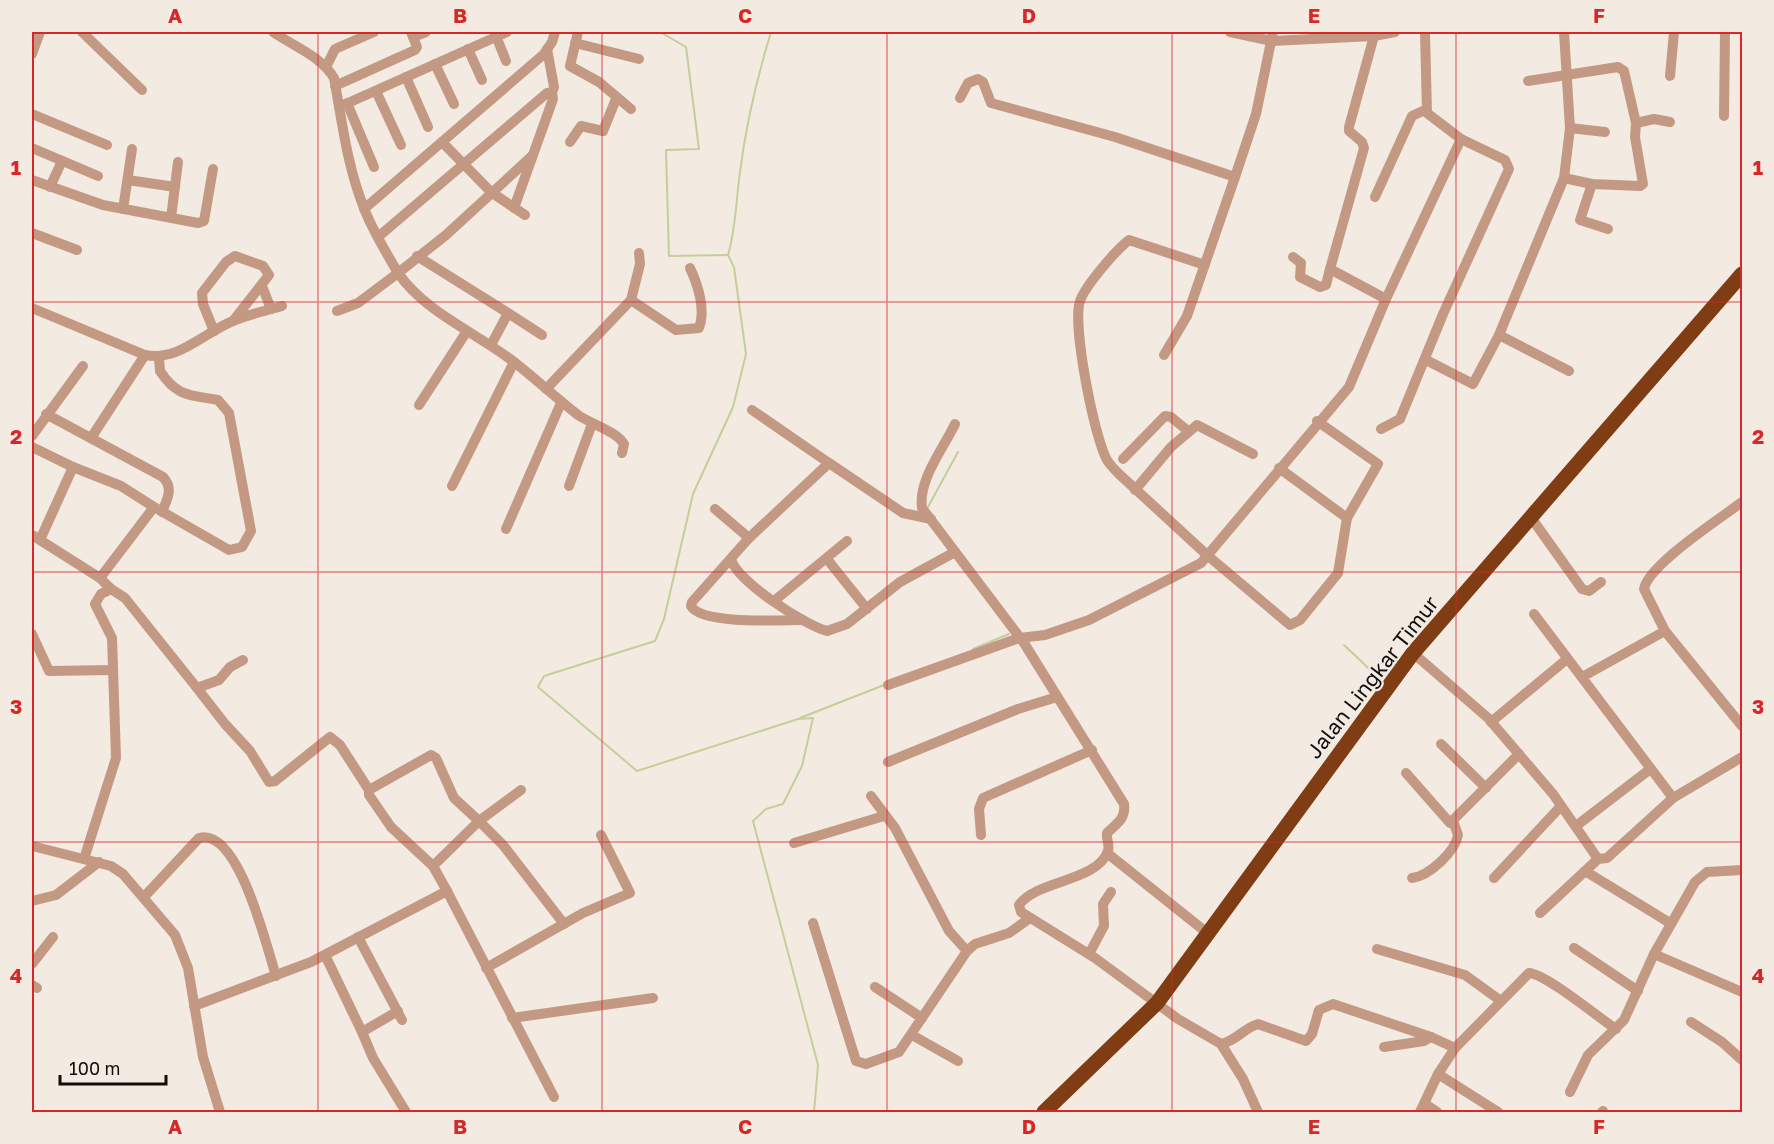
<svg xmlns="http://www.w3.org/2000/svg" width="1774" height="1144" font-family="'Golos Text',sans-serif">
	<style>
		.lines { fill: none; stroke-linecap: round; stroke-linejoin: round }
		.stream { stroke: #c3cf9a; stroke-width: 2 }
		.minor { stroke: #c49984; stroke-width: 10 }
		.highway { stroke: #803d14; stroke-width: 15 }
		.grid { fill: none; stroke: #d62828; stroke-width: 1.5; stroke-opacity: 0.55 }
		.labels { text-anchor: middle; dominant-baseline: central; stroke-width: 4.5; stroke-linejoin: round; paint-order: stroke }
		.street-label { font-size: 21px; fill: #110e0b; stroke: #f3ebe2 }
		.neatline { fill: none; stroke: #d62828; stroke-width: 2 }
		.grid-label { font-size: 20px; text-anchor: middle; font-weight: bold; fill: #d62828 }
	</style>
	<rect width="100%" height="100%" fill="#f3ebe2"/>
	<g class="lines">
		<!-- stream -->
		<g class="stream">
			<polyline points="660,32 686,47 699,149 666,150 669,256 728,255"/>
			<path d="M771,32C757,78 746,124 740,172C736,200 736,228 728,255L734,267L746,354L733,407L693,494L664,619L655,641L544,676L538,687L637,771L798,719L813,718L802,766L783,804L766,809L753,821L818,1065L814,1112"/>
			<polyline points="928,507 958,452"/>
			<polyline points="1344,645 1381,680"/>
			<polyline points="973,649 1009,634"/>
			<polyline points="800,718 884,685"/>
		</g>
		<!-- minor -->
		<g class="minor">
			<polyline points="82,32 142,90"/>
			<path d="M273,32C293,46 321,56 334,78C342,121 347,166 364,208C372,230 386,252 398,273L446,235L532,156"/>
			<polyline points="578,32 570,66 599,82 631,109"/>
			<polyline points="1230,32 1272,41 1374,36 1395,32"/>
			<polyline points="496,36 506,61"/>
			<polyline points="1374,36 1349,127 1349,131 1362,142 1364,148 1330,269 1386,299"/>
			<polyline points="413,37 426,32"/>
			<polyline points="575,43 639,59"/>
			<polyline points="468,49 482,80"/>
			<polyline points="547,49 554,87 552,93"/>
			<polyline points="32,54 40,32"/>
			<polyline points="435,64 454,104"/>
			<polyline points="326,67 335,49 374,32"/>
			<polyline points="1670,76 1674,32"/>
			<polyline points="406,77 428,127"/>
			<polyline points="1528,81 1618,67 1624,71 1636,123 1635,137 1643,184 1640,186 1592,184 1564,178"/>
			<polyline points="335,86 415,50 417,47 411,32"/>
			<polyline points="376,91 401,145"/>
			<polyline points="960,98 968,83 978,79 983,82 991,103 1115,137 1235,177"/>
			<polyline points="347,103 374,167"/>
			<polyline points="339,107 507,32"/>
			<polyline points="32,114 107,145"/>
			<polyline points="1724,116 1725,32"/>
			<polyline points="1636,123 1654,119 1670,122"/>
			<polyline points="1570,128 1605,132"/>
			<polyline points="442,142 491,192 525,215"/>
			<polyline points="570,142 581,126 603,131 616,99"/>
			<polyline points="32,148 98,176"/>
			<polyline points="32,180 103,205 198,223 204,221 213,169"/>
			<polyline points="128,180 175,187"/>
			<polyline points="1592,184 1580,220 1608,229"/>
			<polyline points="50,187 62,161"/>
			<polyline points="1375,197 1412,116 1425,110"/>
			<polyline points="123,209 132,149"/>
			<polyline points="364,209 544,54 552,42 555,32"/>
			<polyline points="171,218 178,162"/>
			<polyline points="32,233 77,250"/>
			<polyline points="378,237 547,93 552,93 553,99 514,208"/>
			<polyline points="417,256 508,313 491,345"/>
			<polyline points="1293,257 1301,263 1300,277 1320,287 1326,285 1330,269"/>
			<path d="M1205,265L1129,240C1116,250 1085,286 1080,301C1072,324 1094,437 1107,460C1110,465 1115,470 1119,474L1207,555L1290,625L1300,620L1338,573L1347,518L1279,468"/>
			<polyline points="262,286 271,309"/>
			<polyline points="631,300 640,264 639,253"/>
			<path d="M32,308L145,355C178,362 203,333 233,321C249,314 266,311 282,306"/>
			<path d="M337,311L358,303L398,273C427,314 476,332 514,362C536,379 556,398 578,415C591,424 616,431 624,444L622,453"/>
			<polyline points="508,313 542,335"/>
			<polyline points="214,331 203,304 202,293 226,262 235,256 263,266 269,275 233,321"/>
			<polyline points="1499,335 1569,371"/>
			<polyline points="1164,355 1187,316 1235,177 1256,114 1273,32"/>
			<polyline points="1426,360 1473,384 1499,335 1564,178 1570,128 1564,32"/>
			<path d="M546,389L631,300L676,330L699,328C706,310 698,285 690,268"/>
			<polyline points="419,405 467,331"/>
			<polyline points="752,410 829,463"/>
			<path d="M46,414L163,477C174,489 167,499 162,512"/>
			<polyline points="1317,421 1378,464 1347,518"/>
			<path d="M955,424C943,449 918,480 922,508L1024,643L1124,804C1126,819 1117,823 1107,833C1106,839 1110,845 1108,851C1097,882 1036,880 1019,905L1021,912L1095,958L1178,1019L1221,1044C1236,1041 1244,1028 1258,1024L1306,1041L1312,1034L1319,1010L1333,1004L1431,1037L1455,1048L1529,973C1546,974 1599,1018 1616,1029"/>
			<polyline points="1381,429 1400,419 1443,314 1509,169 1505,160 1461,139 1427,113 1425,32"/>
			<polyline points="32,436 83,366"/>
			<polyline points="91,438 145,355"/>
			<polyline points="32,447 73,467"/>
			<polyline points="1123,459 1165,416 1171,417 1188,431"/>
			<polyline points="452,486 514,362"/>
			<polyline points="569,486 592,424"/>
			<polyline points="1135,490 1171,447 1197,425 1253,454"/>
			<path d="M1742,502C1721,518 1648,565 1644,589L1665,631L1742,726"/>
			<polyline points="715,509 749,538"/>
			<polyline points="1530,516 1582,589 1589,591 1601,582"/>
			<polyline points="506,529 561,403"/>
			<polyline points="32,535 100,578 111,589 101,594 95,604 112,638 116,758 84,859"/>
			<polyline points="40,540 73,467 121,486 154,507"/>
			<path d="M731,559C736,581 805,625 827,631L847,624L900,582L955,552"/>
			<polyline points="827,559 867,609"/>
			<path d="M100,578L154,507L229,550L242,547L251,531L229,413L218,400C190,395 177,397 160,371L159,358"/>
			<polyline points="111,589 125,598 197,688 219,680 230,667 243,660"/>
			<polyline points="774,601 847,541"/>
			<polyline points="1534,614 1673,798"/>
			<path d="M803,620C781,620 702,625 691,606L692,602L749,538L829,463L903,513L931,519"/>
			<polyline points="32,634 49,671 112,670"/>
			<polyline points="1413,653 1488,718 1553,794 1598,859"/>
			<polyline points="1582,677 1665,631"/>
			<polyline points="888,685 1019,638 1045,635 1089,620 1201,563 1349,387 1386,299 1461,139"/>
			<polyline points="197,688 225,724 250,751 269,782 275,781 330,737 340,745 369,790"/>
			<polyline points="1491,722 1567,659"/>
			<polyline points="1441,744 1486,788"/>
			<polyline points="888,762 1018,709 1057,697"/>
			<polyline points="1406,773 1450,823 1519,754"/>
			<polyline points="521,790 479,821 503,845 564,924"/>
			<polyline points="871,796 895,828 949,931 967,951"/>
			<polyline points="1576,826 1649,770"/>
			<polyline points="981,835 979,809 983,798 1092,750"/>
			<polyline points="794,843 884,816"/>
			<polyline points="32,846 111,866 123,874 175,935 188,968 203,1057 220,1112"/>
			<polyline points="1107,853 1206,932"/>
			<polyline points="433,866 391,827 369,795 369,790 431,755 436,758 454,798 479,821 433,866 447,891"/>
			<polyline points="1585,871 1670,923"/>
			<path d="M1412,878C1429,876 1455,852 1458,835L1453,821"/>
			<polyline points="1494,878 1561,806"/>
			<path d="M144,897L199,838C239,827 267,949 276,976"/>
			<polyline points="32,901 56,895 99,862"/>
			<polyline points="1540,913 1598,859 1607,858 1673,798 1742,757"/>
			<polyline points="813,923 856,1061 866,1064 899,1052 967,951 975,944 1009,933 1030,918"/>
			<polyline points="358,937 402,1020"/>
			<polyline points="1574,948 1638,991"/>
			<polyline points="1377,949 1465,975 1501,1001"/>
			<polyline points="1089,954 1104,926 1103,904 1111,892"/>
			<polyline points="1654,954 1742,992"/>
			<polyline points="325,955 362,1032"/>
			<polyline points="32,964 53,937"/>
			<polyline points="486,968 583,913 630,893 601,835"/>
			<polyline points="32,985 37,988"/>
			<polyline points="875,987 922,1018"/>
			<polyline points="194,1006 311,962 447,891 554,1097"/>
			<polyline points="398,1011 362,1032 373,1058 406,1112"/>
			<polyline points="512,1018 653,998"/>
			<polyline points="1691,1022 1722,1042 1742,1060"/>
			<polyline points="912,1035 958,1061"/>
			<polyline points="1221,1044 1243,1079 1258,1112"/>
			<polyline points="1384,1047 1424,1041 1431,1037"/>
			<polyline points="1438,1074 1498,1112"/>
			<polyline points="1570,1092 1588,1055 1624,1020 1654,954 1695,882 1707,872 1742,870"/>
			<polyline points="1425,1104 1437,1112"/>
			<polyline points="1420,1112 1438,1074 1455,1048"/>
			<polyline points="1602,1112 1603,1111"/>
		</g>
		<!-- highway -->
		<polyline class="highway" points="1044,1112 1157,1003 1413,653 1742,274"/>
	</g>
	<!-- grid -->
	<path class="grid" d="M318,32V1112M602,32V1112M887,32V1112M1172,32V1112M1456,32V1112M32,302H1742M32,572H1742M32,842H1742"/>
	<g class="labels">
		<!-- street labels -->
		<g class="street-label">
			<text transform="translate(1372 677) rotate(-52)">Jalan Lingkar Timur</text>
		</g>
	</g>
	<!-- border -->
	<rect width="1774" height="1144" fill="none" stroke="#f3ebe2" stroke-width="66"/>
	<!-- scale -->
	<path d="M60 1075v9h106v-9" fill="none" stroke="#110e0b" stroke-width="3"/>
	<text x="69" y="1075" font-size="18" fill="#110e0b" stroke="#f3ebe2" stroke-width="4.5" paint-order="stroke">100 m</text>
	<rect x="33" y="33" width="1708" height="1078" class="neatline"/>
	<g class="grid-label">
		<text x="175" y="23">A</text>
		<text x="460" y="23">B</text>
		<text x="745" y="23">C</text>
		<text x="1029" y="23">D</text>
		<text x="1314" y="23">E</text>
		<text x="1599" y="23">F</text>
		<text x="16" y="175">1</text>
		<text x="1758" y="175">1</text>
		<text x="16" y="444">2</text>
		<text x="1758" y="444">2</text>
		<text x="16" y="714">3</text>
		<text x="1758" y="714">3</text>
		<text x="16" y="983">4</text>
		<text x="1758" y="983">4</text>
		<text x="175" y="1134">A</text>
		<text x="460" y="1134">B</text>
		<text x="745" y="1134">C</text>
		<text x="1029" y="1134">D</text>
		<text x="1314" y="1134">E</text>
		<text x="1599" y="1134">F</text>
	</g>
</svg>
